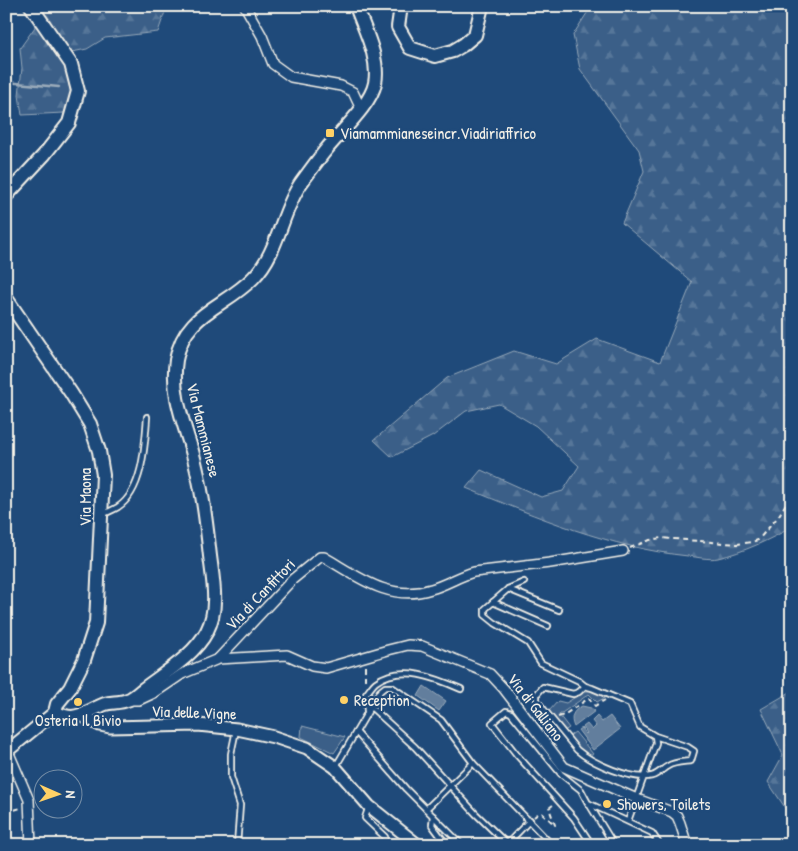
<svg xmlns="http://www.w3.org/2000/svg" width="798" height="851" font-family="'Patrick Hand',sans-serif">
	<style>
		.green { fill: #3a5f88; stroke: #97a8b8 }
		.forest { fill: url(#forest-firs); stroke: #97a8b8 }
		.water { fill: #627e9d; stroke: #9cacbb }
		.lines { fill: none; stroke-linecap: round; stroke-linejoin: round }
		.stream { stroke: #9cacbb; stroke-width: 2.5 }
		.service-casing { stroke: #f4f1e8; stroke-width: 8 }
		.minor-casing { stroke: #f4f1e8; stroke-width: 12 }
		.tertiary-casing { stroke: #f4f1e8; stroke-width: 15 }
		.secondary-casing { stroke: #f4f1e8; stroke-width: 16 }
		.path { stroke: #f4f1e8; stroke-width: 2; stroke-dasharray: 5 4; stroke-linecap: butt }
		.service { stroke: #1f4a7a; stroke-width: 4.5 }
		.minor { stroke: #1f4a7a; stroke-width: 9 }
		.tertiary { stroke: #1f4a7a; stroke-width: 11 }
		.secondary { stroke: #1f4a7a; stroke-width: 12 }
		.poi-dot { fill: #ffd166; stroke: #1f4a7a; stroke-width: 2 }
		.labels { text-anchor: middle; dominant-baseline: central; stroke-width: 4.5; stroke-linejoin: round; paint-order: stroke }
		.poi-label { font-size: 16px; fill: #f4f1e8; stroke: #1f4a7a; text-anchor: start }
		.street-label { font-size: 16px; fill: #f4f1e8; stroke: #1f4a7a }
	</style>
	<defs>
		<pattern id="forest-firs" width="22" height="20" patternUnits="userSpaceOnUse" patternTransform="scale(1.25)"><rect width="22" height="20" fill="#3a5f88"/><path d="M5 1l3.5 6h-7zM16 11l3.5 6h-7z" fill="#577699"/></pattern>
	</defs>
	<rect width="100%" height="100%" fill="#1f4a7a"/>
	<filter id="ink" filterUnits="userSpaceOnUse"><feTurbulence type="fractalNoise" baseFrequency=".02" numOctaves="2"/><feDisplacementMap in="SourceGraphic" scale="10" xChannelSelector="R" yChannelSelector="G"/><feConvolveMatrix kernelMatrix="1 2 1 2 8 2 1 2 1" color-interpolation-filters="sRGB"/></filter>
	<g filter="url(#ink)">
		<!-- green -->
		<g class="green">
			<polygon points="585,691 592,691 606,697 597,702 589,694 559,715 569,728 564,731 549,711 558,701 566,703"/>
			<polygon points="302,726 345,737 334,753 301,737"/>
			<polygon points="575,732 593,754 590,756 586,755 568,737"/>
		</g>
		<!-- forest -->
		<g class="forest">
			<polygon points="30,6 167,6 158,32 105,38 87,49 72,52 66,70 71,95 64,113 22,115 19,95 22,68 20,48 35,27"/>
			<path d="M600,6H782L792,11V527C769,540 744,552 718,558C709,560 697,557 688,556C611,548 537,517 466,488L481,470L541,497L563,491L579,466L536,426L499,404L466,411L433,436L392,457L374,440L447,378L514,351L556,364L597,339L660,362L692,282L622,223L644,171L639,150L580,69L573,35L589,10Z"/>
			<polygon points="792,691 792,818 768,782 783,755 761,709"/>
		</g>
		<!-- water -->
		<g class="water">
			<polygon points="424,686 446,701 439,711 418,696"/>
			<path d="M582,706L591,708L595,711L574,727C570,718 572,711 582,706Z"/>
			<polygon points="597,716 602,722 610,716 620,729 593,750 578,730 581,728 586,734 587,733 583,727 587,724 592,730 596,726 592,721"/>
		</g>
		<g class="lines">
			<!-- stream -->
			<polyline class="stream" points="6,82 59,87"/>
			<!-- service casing -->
			<g class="service-casing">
				<g id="service">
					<path d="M104,514C108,512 113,510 118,507C143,491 145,444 147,417"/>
					<polyline points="524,582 508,589 485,609 485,615 495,623 528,643 541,663 579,681 585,686"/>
					<polyline points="508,589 559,610"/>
					<polyline points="493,602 548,626"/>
					<polyline points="371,707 415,747 476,814 506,843"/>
					<path d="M367,711L366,694C369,691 372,685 376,682C401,664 436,678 461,689"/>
					<polyline points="236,730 231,754 231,777 240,805 237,845"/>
					<polyline points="356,732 406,789 462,845"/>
					<polyline points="336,766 380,691 385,687 392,687 441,720 473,763 552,845"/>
					<polyline points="589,804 614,845"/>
					<polyline points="369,806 365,818 385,837 383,845"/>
					<polyline points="426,809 473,763"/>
					<polyline points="433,816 432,825 447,845"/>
					<path d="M628,821L656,743L655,736L640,727L630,704L592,688L585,686L579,692L573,694L543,687L537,694V701L577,750C592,763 632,781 652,776C659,774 662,769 668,766C674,762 684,762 691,761L694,751L688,747L655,736"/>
					<polyline points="507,844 530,820"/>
					<polyline points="592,845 574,818 517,755 492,723 506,711 511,713 561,774 581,790 588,803 652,833 660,845"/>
				</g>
			</g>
			<!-- minor casing -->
			<g class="minor-casing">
				<g id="minor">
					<polyline points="245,6 262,36 273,64 291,77 341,86 353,92 361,109"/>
					<polyline points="218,659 287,655 312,666 326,668 388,650 408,645 422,646 490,674 504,689 564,767 637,799 672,812 677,816 680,823 687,845"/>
					<path d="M129,700H139L154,693L182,674L218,659L293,579L320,557H324C357,576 390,603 431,589C446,585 459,576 474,572L550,563L623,551"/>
					<polyline points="8,751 29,800 31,845"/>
				</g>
			</g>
			<!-- tertiary casing -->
			<g class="tertiary-casing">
				<g id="tertiary">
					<polyline points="81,715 100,725 110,727 198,725 237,729 274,737 307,748 335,767 369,806 418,845"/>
					<polyline points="6,752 55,712"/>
				</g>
			</g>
			<!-- secondary casing -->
			<g class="secondary-casing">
				<g id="secondary">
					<polyline points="401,6 398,27 410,48 435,56 453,51 463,45 475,35 482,6"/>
					<polyline points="6,196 44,155 69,123 78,91 71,64 31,6"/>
					<path d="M6,298L71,393L90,424L99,451L103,475L96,623L84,660L70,688L57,704L55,712C61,715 66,717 72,717C84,716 94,708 105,704C112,702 120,703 127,700C132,699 138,693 142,690C164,673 194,656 207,631C219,608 213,580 210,556C206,520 202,486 192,451C183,421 171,392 176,360C184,313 225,307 253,278C279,252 281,212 301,183C309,172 317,161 325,151C339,133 371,105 375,83C380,58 364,29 356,6"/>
				</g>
			</g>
			<!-- path -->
			<g class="path">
				<polyline points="630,548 650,540 661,538 737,544 752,542 758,540 778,517 790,497 792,476"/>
				<polyline points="365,666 365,684"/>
				<polyline points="558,717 564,715 589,698 595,706 605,700"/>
				<polyline points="6,812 21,808"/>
				<polyline points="534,817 539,813 542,813 555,825 549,808 553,805"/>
			</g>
			<!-- service -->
			<use href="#service" class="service"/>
			<!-- minor -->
			<use href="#minor" class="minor"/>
			<!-- tertiary -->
			<use href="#tertiary" class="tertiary"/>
			<!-- secondary -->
			<use href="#secondary" class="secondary"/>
		</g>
	</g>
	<!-- markers -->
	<g class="poi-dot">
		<rect x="325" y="128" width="10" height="10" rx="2.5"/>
		<circle cx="344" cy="700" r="5"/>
		<circle cx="78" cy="702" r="5"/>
		<circle cx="607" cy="804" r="5"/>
	</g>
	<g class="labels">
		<!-- poi labels -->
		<g class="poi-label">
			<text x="340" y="133">Viamammianeseincr.Viadiriaffrico</text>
			<text x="354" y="700">Reception</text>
			<text x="78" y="720" text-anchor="middle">Osteria Il Bivio</text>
			<text x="617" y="804">Showers, Toilets</text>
		</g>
		<!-- street labels -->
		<g class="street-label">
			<text transform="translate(204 430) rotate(76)">Via Mammianese</text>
			<text transform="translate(85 497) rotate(-90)">Via Maona</text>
			<text transform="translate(260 594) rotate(-46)">Via di Canfittori</text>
			<text transform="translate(536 707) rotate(52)">Via di Galliano</text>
			<text transform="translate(194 712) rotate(2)">Via delle Vigne</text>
		</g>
	</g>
	<!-- margin -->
	<rect width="798" height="851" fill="none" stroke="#1f4a7a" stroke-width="25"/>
	<rect x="12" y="12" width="773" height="826" fill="none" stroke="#f4f1e8" stroke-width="2" filter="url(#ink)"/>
	<!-- north arrow -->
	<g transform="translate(58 794) rotate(92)"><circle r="24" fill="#1f4a7a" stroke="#748da6"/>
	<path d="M0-4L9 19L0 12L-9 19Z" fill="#ffd166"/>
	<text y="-8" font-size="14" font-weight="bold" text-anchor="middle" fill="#f4f1e8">N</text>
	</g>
</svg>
